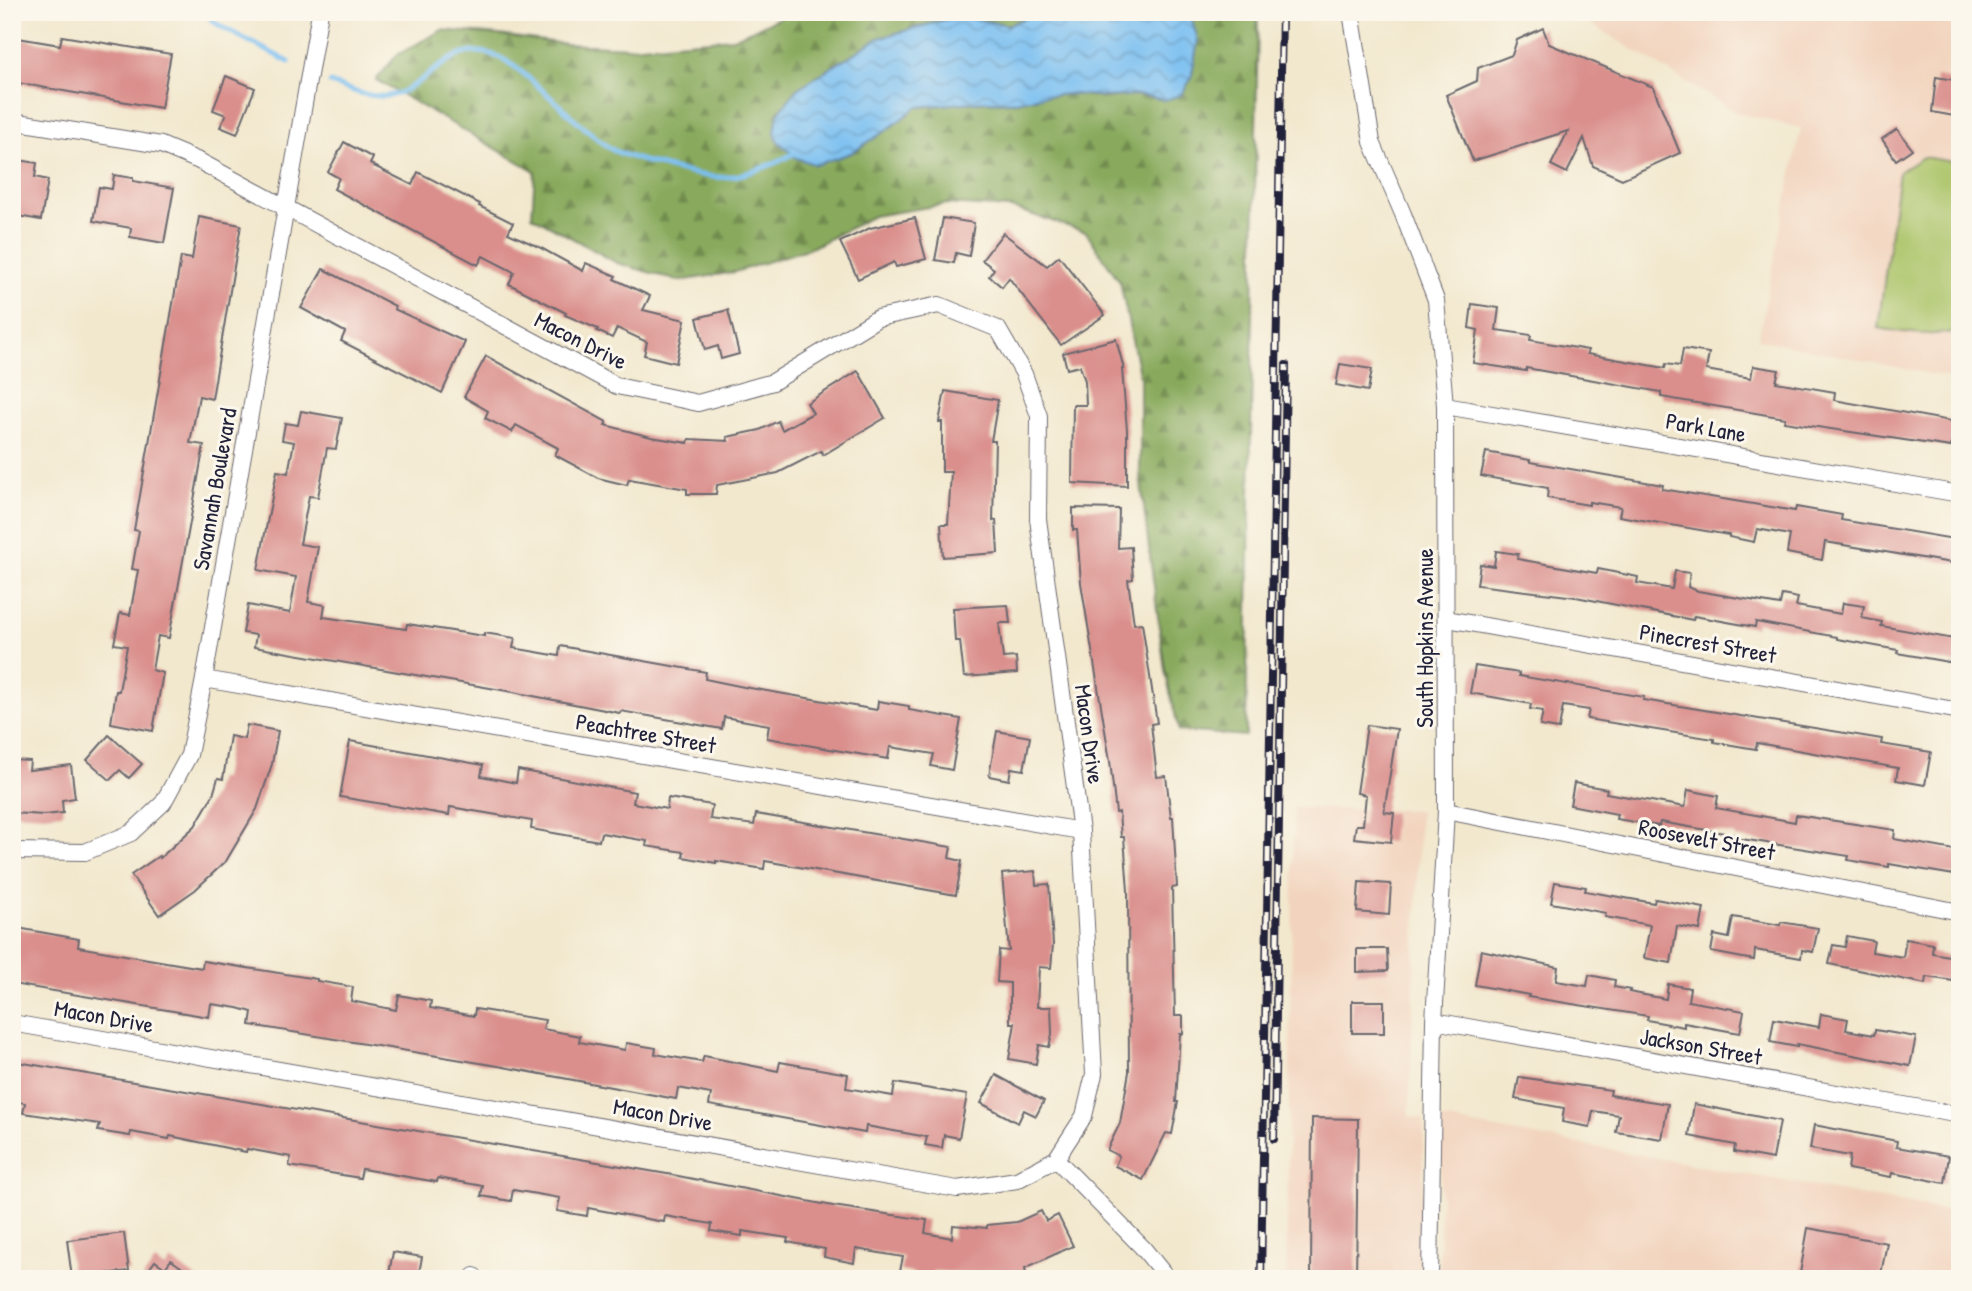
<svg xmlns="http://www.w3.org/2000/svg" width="1972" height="1291" font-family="'Patrick Hand',sans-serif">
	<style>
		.built { fill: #f2d4be }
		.forest { fill: url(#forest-firs); stroke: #56664c; stroke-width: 2 }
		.garden { fill: #acc469; stroke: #677352; stroke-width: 2 }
		.water { fill: url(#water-waves); stroke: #4e7096; stroke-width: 2 }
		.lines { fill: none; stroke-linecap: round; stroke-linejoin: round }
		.stream { stroke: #7abff1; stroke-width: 5 }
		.building { fill: #da8f8c }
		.minor-casing { stroke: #6b676e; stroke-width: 18 }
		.minor { stroke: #fff; stroke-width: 16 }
		.rail-casing { stroke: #22223b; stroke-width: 8 }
		.rail { stroke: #fbf7ec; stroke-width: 5; stroke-dasharray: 16; stroke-linecap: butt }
		.labels { text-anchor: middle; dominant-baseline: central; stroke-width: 6; stroke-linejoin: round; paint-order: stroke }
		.street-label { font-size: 23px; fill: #22223b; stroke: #fbf7ec }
	</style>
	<defs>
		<pattern id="forest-firs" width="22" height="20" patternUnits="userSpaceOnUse" patternTransform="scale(1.75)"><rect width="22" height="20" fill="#89aa5d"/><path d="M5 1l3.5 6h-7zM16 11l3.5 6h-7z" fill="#708a4e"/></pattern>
		<pattern id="water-waves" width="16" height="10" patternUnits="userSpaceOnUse" patternTransform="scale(1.75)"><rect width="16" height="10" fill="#7abff1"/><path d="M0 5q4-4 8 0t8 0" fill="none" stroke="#649bc4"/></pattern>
	</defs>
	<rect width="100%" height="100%" fill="#fbf7ec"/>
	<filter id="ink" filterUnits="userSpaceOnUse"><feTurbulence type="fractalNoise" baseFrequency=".0143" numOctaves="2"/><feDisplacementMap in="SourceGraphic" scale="14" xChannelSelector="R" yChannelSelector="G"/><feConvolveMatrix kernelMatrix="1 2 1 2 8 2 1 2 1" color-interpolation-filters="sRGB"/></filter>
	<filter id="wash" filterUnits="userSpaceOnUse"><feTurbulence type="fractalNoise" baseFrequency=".00686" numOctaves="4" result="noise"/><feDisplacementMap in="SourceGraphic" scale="28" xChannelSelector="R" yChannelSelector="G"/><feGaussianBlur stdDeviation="1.57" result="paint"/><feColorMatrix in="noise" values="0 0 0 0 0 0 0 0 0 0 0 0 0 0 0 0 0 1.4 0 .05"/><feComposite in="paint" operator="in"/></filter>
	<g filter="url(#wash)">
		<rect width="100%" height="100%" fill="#f2e8ce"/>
		<!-- built -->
		<g class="built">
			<polygon points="1571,12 1960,12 1960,380 1758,339 1801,128 1737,113"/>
			<polygon points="1294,808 1420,810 1409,1116 1424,1119 1421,1279 1286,1279"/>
			<polygon points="1442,1119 1960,1213 1960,1279 1439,1279"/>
		</g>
		<!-- forest -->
		<polygon class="forest" points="793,12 1040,12 1008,25 959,16 879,38 797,89 778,114 851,153 887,130 917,107 987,101 1016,102 1043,96 1072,94 1108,97 1141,95 1165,100 1191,17 1173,12 1258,12 1246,736 1179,731 1165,670 1147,533 1140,474 1140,378 1120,282 1086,232 1011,208 947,204 873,216 813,247 735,272 679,281 617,263 532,216 535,171 376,80 397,55 442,30 499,35 566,44 630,47 733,38"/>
		<!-- garden -->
		<path class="garden" d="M1923,157L1960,163V331C1933,337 1905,333 1878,328L1899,172Z"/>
		<!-- water -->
		<polygon class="water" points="1040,12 1173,12 1191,17 1198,40 1191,79 1181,95 1165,100 1141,95 1108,97 1072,94 1043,96 1016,102 987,101 917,107 887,130 851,153 816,165 796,158 777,140 775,132 778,114 797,89 879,38 959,16 1008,25"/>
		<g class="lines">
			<!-- stream -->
			<g class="stream">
				<polyline points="202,12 220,26 289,62"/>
				<path d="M330,83C348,89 368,98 387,96C425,91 445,44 487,53C513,59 536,86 556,102C572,116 596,140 613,150C631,159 707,180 726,177C748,175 778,163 796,152"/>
			</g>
		</g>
		<g id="blocks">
			<!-- building -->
			<g class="building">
				<polygon points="1543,28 1549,44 1653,87 1680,153 1622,179 1593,166 1584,138 1567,173 1551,165 1568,131 1473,161 1446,95 1477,81 1478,68 1512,55 1517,40"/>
				<polygon points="62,36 171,54 161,108 12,82 12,37 60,45"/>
				<polygon points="226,76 255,88 237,134 220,127 226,115 213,110"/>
				<polygon points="1936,77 1960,81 1960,117 1932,112"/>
				<polygon points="1897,129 1912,149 1896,160 1882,139"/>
				<polygon points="344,142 373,158 370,164 412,185 418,172 480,204 479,206 513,223 508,233 541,248 583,271 586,263 616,276 614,279 650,296 643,310 685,320 676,363 644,355 647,342 617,328 612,338 597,331 598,329 565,315 566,313 509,284 514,272 483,256 478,265 334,189 339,178 328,172"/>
				<polygon points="19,160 37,163 35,177 48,180 41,220 12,215 12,201"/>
				<polygon points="114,175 133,178 133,181 174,188 164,243 130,237 131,228 93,221 99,187 112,189"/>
				<polygon points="199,217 241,225 212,399 199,396 190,443 204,445 169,638 158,636 152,670 163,673 153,731 111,723 116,691 119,691 127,646 114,644 120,613 130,615 138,570 132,569 139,531 134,530 181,257 192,259"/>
				<polygon points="915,218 926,259 896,267 894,262 858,279 840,242 870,228"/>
				<polygon points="943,218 974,223 969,256 956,253 954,263 935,260"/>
				<polygon points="1003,233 1047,266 1059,256 1105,315 1061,345 1009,278 1002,287 989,276 994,269 982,260"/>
				<polygon points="323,269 395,306 394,309 465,342 442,393 341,341 345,332 301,308"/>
				<polygon points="1472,304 1499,308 1496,330 1531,335 1530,340 1588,350 1587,354 1665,368 1666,364 1680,366 1683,349 1709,353 1706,370 1751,378 1753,366 1779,370 1776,382 1835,392 1834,400 1956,422 1951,447 1784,422 1785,418 1661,397 1661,392 1526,368 1526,371 1473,363 1478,330 1469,328"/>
				<polygon points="728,310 739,354 721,359 718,346 705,350 697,318"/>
				<polygon points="1116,339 1124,369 1122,369 1127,430 1127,486 1072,483 1073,405 1086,405 1085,381 1080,366 1067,369 1063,353"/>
				<polygon points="486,356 607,422 605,425 651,437 688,443 689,439 728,441 727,437 760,430 778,421 782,430 813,413 807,403 858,371 885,418 823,455 821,451 778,473 717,485 716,494 687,494 687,489 629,479 627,485 598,478 555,455 558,448 516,425 512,432 485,418 488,411 464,397"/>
				<polygon points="1340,364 1372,369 1368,391 1336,385"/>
				<polygon points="945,391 998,400 991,441 995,441 993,521 996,520 998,553 943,557 941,524 948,524 951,472 942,472 942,422 939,422"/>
				<polygon points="301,411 342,418 336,449 327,448 318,497 309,496 300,544 318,547 308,602 325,605 323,617 406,629 407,624 484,636 484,633 515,638 513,648 559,656 560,646 706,672 705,679 744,687 877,710 878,701 909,706 909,710 961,719 952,770 931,766 934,754 890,747 888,759 841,751 767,738 769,725 724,717 722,729 621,711 620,713 513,692 254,647 256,635 243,633 248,605 290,613 296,577 258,570 277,471 288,473 294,442 282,440 285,423 298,425"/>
				<polygon points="1486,452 1530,460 1530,462 1663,485 1662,489 1795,511 1796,507 1842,515 1841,520 1960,540 1958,564 1825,542 1822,560 1787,553 1790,535 1757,529 1754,542 1729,537 1729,535 1619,516 1621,507 1589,502 1589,505 1547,498 1548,488 1481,476"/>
				<polygon points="1073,508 1119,509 1118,548 1131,547 1133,579 1128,580 1134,624 1142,623 1157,723 1151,724 1157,777 1166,776 1171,817 1173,817 1177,887 1172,888 1175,1016 1183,1016 1183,1034 1180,1034 1176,1102 1178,1102 1172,1134 1166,1133 1143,1180 1115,1166 1119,1156 1107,1150 1120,1123 1129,1072 1128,891 1124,837 1121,837 1119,812 1116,813 1110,761 1081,583 1077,530 1073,530"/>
				<polygon points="1496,551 1518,554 1517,559 1597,573 1598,569 1638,577 1637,583 1672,589 1675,571 1690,573 1688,587 1698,591 1780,605 1782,595 1798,598 1796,606 1841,614 1843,603 1864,606 1862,618 1882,622 1881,626 1960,640 1960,664 1897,653 1898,650 1837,639 1837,637 1756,622 1755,627 1694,616 1693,620 1576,597 1477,585 1480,564 1494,566"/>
				<polygon points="1008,605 1010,623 999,623 1003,658 1016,657 1017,673 964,677 960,641 955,641 953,608"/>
				<polygon points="1475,666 1519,673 1519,676 1644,697 1643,700 1882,739 1881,744 1931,752 1925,785 1896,780 1898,768 1757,743 1756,749 1714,742 1714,739 1587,719 1589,710 1563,706 1559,729 1540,726 1543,711 1530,709 1531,704 1470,693"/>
				<polygon points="247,725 278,731 272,764 257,809 226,861 195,890 159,915 131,875 159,856 160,858 195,826 213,795 218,778 223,779 230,736 244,739"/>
				<polygon points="1367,725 1397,729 1384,812 1394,813 1391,842 1354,838 1356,825 1363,825 1366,795 1357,793"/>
				<polygon points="997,731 1030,737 1024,770 1011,768 1009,780 989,776"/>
				<polygon points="109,735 142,764 129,778 120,770 110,780 87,760"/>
				<polygon points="350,741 483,765 481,776 516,783 518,770 635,792 633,803 667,809 668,798 712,805 710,819 754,825 756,814 951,847 949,858 962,861 956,895 765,861 764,869 716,861 716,863 683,857 684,852 646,846 647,841 601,833 599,841 531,829 532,821 450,807 449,815 340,797"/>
				<polygon points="12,760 30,761 29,770 71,765 75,798 62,800 63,813 44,815 12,813"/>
				<polygon points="1574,783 1607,789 1606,793 1685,807 1688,790 1718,796 1716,808 1795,822 1796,815 1895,830 1894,839 1960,851 1960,876 1889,864 1889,867 1848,860 1849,856 1735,838 1736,835 1660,822 1659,826 1616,819 1617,814 1570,805"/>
				<polygon points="1035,871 1036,885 1049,884 1053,944 1051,968 1039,967 1037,1007 1051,1007 1052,1034 1049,1047 1039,1045 1036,1064 1009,1059 1015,1023 1010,1023 1010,983 997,982 999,950 1009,951 1002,874"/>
				<polygon points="1359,882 1391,884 1389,915 1357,912"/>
				<polygon points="1555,882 1586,887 1585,891 1654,903 1655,899 1704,908 1700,930 1677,926 1671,963 1644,958 1650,925 1605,917 1606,913 1551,903"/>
				<polygon points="1733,917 1780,925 1781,922 1818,928 1813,952 1802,950 1801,958 1755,950 1754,960 1711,952 1714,935 1729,938"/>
				<polygon points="12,927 79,939 78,947 160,961 202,968 203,961 317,979 317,981 353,987 351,1001 396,1010 399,995 431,1001 430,1008 474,1016 475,1009 545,1020 543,1029 580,1036 579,1042 625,1050 626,1043 656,1048 655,1054 702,1062 704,1056 778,1071 780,1062 848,1074 846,1088 893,1096 895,1083 967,1095 959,1138 944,1135 942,1148 925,1145 927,1137 866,1126 865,1133 709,1105 711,1094 678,1088 676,1099 498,1066 250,1025 252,1012 238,1008 211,1004 209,1017 12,984"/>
				<polygon points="1847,936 1874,941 1872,952 1903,957 1906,939 1933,944 1932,953 1960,958 1960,982 1927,977 1926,984 1829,964 1833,945 1845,947"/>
				<polygon points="1357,949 1387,949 1388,971 1357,972"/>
				<polygon points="1481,950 1558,967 1556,981 1587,986 1589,975 1615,980 1614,987 1630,990 1629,992 1666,999 1668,984 1690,988 1688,1001 1744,1011 1740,1033 1684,1023 1684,1027 1647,1020 1648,1016 1528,997 1529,995 1475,985"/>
				<rect x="1352" y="1001" width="32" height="32"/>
				<polygon points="1821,1014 1848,1019 1846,1030 1874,1035 1875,1030 1916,1037 1910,1066 1797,1044 1797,1047 1770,1042 1774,1019 1819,1027"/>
				<polygon points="12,1061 673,1175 833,1206 927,1220 925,1233 952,1238 953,1225 987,1228 987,1225 1017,1222 1041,1211 1046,1221 1058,1215 1073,1246 1025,1268 1026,1274 994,1278 994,1275 933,1271 932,1277 900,1271 903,1257 856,1249 854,1263 824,1257 825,1249 787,1242 788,1238 742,1231 742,1236 711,1231 712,1224 665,1216 664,1222 588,1208 587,1216 557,1211 560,1198 513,1190 511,1201 481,1196 483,1186 438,1178 437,1182 362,1169 360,1178 289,1166 291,1157 247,1149 246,1152 170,1136 169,1139 131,1132 130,1136 98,1131 100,1124 23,1113 25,1103 12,1101"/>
				<polygon points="996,1075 1044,1101 1036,1116 1024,1110 1018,1123 981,1103"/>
				<polygon points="1519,1077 1611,1090 1610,1095 1668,1104 1662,1139 1616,1132 1619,1115 1593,1111 1590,1127 1562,1122 1564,1108 1515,1099"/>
				<polygon points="1694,1104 1780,1121 1773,1159 1734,1152 1735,1145 1689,1136"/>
				<polygon points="1312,1118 1358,1119 1356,1279 1311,1279"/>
				<polygon points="1814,1125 1897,1141 1896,1147 1949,1156 1945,1183 1892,1173 1891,1177 1848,1169 1850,1156 1810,1149"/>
				<polygon points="1808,1228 1887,1243 1880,1279 1799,1279"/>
				<polygon points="124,1233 129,1271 72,1278 67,1240"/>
				<polygon points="393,1252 422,1257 418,1279 388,1279"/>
				<polygon points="171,1260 198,1279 142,1279 155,1261 165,1268"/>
			</g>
		</g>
	</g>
	<g filter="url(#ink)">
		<use href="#blocks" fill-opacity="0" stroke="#6b676e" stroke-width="2"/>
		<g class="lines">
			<!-- minor casing -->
			<g class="minor-casing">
				<g id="minor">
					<polyline points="1351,12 1372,142 1403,214 1436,300 1445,406 1446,811 1434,1021 1430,1279"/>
					<polyline points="12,121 161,145 199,161 617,386 698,403 773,382 878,318 939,305 998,329 1024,374 1039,416 1038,519 1081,831 1094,1074 1084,1116 1056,1159 1017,1180 957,1189 12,1023"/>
					<polyline points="1445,406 1960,494"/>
					<polyline points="1447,619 1960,711"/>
					<polyline points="204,679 1081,831"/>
					<polyline points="1446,811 1960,912"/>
					<polyline points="12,851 85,852 131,833 163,803 189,755 204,679 320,12"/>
					<polyline points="1434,1021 1960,1115"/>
					<polyline points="1056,1159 1143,1248 1168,1279"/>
					<polyline points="474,1279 474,1276"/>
				</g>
			</g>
			<!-- minor -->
			<use href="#minor" class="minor"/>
			<!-- rail casing -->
			<g class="rail-casing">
				<g id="rail">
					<polyline points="1274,1139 1286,365"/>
					<polyline points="1261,1279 1282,12"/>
				</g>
			</g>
			<!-- rail -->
			<use href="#rail" class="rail"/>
		</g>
	</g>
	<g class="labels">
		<!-- street labels -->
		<g class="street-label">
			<text transform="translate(581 340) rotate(27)">Macon Drive</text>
			<text transform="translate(1706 427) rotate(10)">Park Lane</text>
			<text transform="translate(214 489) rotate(-80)">Savannah Boulevard</text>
			<text transform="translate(1424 638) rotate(-90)">South Hopkins Avenue</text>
			<text transform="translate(1708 643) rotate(10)">Pinecrest Street</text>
			<text transform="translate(646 733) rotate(10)">Peachtree Street</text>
			<text transform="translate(1090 734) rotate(82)">Macon Drive</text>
			<text transform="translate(1707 839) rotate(11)">Roosevelt Street</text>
			<text transform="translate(104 1016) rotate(10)">Macon Drive</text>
			<text transform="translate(1701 1046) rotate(10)">Jackson Street</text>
			<text transform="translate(663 1114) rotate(10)">Macon Drive</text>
		</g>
	</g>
	<!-- margin -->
	<rect width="1972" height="1291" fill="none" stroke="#fbf7ec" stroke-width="42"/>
</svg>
